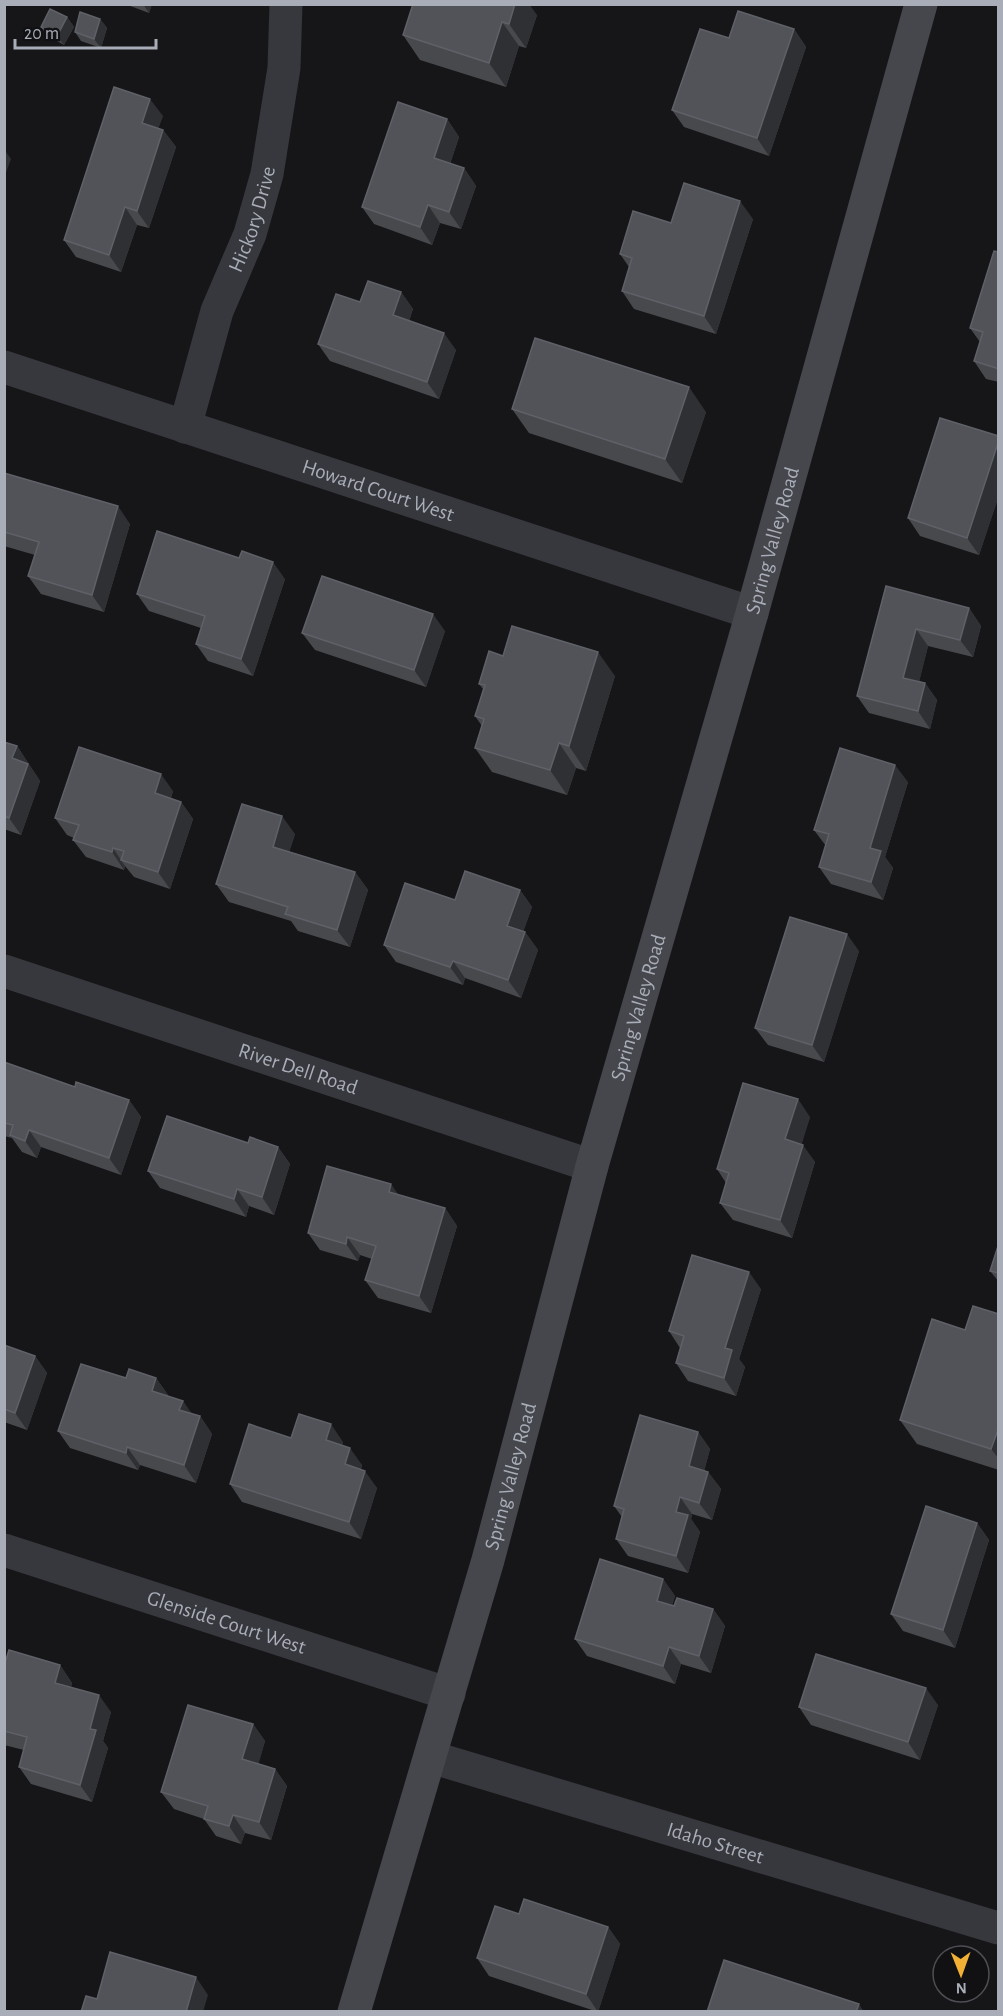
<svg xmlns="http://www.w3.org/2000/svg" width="1003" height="2016" font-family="'Alegreya Sans',sans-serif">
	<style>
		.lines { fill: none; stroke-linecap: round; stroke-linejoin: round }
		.street { stroke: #37383d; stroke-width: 33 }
		.secondary { stroke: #45474d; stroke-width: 33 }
		.wall { fill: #47494d }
		.shaded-wall { fill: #2f3033 }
		.building { fill: #525359; stroke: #5f6168; stroke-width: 1.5 }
		.labels { text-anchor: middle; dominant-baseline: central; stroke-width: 4.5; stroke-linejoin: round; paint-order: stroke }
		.street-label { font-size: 21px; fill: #a8adb8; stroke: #111113 }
	</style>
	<rect width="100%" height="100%" fill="#161618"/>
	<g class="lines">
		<!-- street -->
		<g class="street">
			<path id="s1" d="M4,367L752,613"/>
			<path id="s2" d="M185,427L217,311L250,234L267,174L284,68L286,4"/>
			<path id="s3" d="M4,971L592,1166"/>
			<path id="s4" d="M4,1550L449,1694"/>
			<path id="s5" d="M431,1757L998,1928"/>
		</g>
		<!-- secondary -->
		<path class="secondary" id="s6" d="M354,2012L488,1560L592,1166L752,613L921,4"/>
	</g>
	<!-- wall -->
	<g class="wall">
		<polygon points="125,4 152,4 149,13"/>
		<polygon points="537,15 526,48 519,46 506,87 420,60 403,35"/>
		<polygon points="67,17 74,27 64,45 48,36 41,27"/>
		<polygon points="100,19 107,28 101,48 81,41 75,32"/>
		<polygon points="794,29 806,47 769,156 684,127 672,110 729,38"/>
		<polygon points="163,116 158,128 163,130 176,147 149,228 137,225 121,272 76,257 64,240"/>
		<polygon points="447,119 459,137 450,164 464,168 476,186 461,229 440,223 432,245 374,224 362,207"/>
		<polygon points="753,219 716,334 634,309 622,291 629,267 620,254 671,223"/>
		<polygon points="999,252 999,382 986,379 974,361 980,342 970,328"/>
		<polygon points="401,292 413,309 409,321 456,350 439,399 330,361 318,344 360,302"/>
		<polygon points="512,409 706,412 682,483 529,433"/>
		<polygon points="999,436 999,495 979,555 920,536 908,518"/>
		<polygon points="4,473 130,524 104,612 41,594 28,576 35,555 4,546"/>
		<polygon points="285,579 253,676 208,661 196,644 201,628 149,611 137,594"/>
		<polygon points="886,586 969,608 981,626 973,657 928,646 919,681 925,683 937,700 930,729 869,713 857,696"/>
		<polygon points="445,631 426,687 315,650 302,633"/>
		<polygon points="503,656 615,676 586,771 576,768 567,795 492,772 475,748 482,726 475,716 483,689 479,684"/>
		<polygon points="4,742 17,746 40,781 21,835 4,829"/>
		<polygon points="908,782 885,857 893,868 883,900 831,884 819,867 826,846 814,830"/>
		<polygon points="173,791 171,798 181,802 193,819 170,889 134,877 125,866 124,870 86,857 73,840 74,838 67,835 55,818"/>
		<polygon points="295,834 289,852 355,872 368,890 350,947 298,931 291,921 229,902 216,884"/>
		<polygon points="520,890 532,907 523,932 525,932 538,950 521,998 465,978 463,985 396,962 384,945 455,900"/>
		<polygon points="859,951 824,1062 768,1045 755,1028"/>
		<polygon points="4,1062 75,1087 129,1100 141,1117 121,1175 41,1147 37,1158 22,1152 12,1138 4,1136"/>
		<polygon points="810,1117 801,1144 815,1162 792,1238 733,1220 720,1203 726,1183 717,1169"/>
		<polygon points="248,1143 278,1147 290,1164 274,1215 249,1206 246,1217 160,1188 148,1171"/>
		<polygon points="399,1195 445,1208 457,1226 431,1313 378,1298 365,1280 372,1259 360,1255 358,1261 320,1250 308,1233"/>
		<polygon points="999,1243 999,1282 990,1271"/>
		<polygon points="761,1289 739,1359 745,1367 736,1396 688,1381 676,1363 680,1348 669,1331"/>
		<polygon points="999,1314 999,1470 917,1444 900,1420 965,1330"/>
		<polygon points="4,1345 35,1356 47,1373 27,1430 4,1422"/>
		<polygon points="156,1378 168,1395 168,1396 183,1401 191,1414 200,1416 212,1434 196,1483 140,1465 138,1470 70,1448 58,1431"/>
		<polygon points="698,1432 710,1449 704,1471 708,1472 721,1489 712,1520 692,1514 691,1519 700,1532 688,1573 628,1556 616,1539 622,1517 614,1506"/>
		<polygon points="291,1438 343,1442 342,1445 362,1465 361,1469 377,1488 361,1539 242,1502 230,1484"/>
		<polygon points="977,1523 989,1540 955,1648 903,1631 891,1614"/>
		<polygon points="663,1579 675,1596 672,1605 713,1609 725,1626 711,1673 681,1664 675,1684 587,1656 575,1639"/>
		<polygon points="60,1665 72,1683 71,1687 111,1712 103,1741 108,1748 92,1802 31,1784 19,1767 24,1750 4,1745 4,1666"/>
		<polygon points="938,1705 920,1760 811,1725 799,1707"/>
		<polygon points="253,1724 265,1741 258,1764 275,1769 287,1786 271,1840 245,1833 241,1844 216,1836 204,1819 174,1809 161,1792"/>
		<polygon points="519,1914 608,1927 620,1944 598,2012 489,1976 477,1958"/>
	</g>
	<!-- shaded-wall -->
	<g class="shaded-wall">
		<polygon points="143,4 152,4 149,13"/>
		<polygon points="515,4 529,4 537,15 526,48 509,24"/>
		<polygon points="67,17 74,27 64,45 57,36"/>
		<polygon points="100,19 107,28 101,48 94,39"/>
		<polygon points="502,22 519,46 506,87 489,63"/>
		<polygon points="794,29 806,47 769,156 757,138"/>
		<polygon points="150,99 163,116 154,140 142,123"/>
		<polygon points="447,119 459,137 446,175 434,158"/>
		<polygon points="163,130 176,147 149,228 137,211"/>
		<polygon points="4,149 11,159 4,178"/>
		<polygon points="464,168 476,186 461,229 449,212"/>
		<polygon points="740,201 753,219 716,334 704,316"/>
		<polygon points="428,205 440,223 432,245 420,227"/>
		<polygon points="125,207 137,225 121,272 109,255"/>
		<polygon points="401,292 413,309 405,332 393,315"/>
		<polygon points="444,333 456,350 439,399 427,382"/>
		<polygon points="689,387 706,412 682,483 665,459"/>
		<polygon points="999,440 999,495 979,555 967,538"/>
		<polygon points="118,506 130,524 104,612 92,595"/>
		<polygon points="273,562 285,579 253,676 241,659"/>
		<polygon points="969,608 981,626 973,657 960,640"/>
		<polygon points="433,614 445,631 426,687 414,670"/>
		<polygon points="916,629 928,646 916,695 903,678"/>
		<polygon points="598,652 615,676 586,771 569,746"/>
		<polygon points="925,683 937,700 930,729 918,711"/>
		<polygon points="559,743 576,768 567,795 550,770"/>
		<polygon points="17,746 40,781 21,835 9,818 12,758"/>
		<polygon points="895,765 908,782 885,857 893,868 883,900 871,882 870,848"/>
		<polygon points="161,774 173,791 167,810 155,793"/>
		<polygon points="181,802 193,819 170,889 158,872"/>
		<polygon points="282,816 295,834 285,865 273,847"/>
		<polygon points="113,848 125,866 124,870 112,852"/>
		<polygon points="355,872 368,890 350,947 337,930"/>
		<polygon points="520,890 532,907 519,944 507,926"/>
		<polygon points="525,932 538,950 521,998 508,980"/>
		<polygon points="847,934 859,951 824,1062 812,1045"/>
		<polygon points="453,961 465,978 463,985 450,967"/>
		<polygon points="798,1099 810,1117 798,1157 785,1139"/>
		<polygon points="129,1100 141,1117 121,1175 109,1158"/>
		<polygon points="29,1130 41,1147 37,1158 25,1141"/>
		<polygon points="803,1145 815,1162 792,1238 780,1220"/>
		<polygon points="278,1147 290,1164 274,1215 262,1197"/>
		<polygon points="391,1184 403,1201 389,1192"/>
		<polygon points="237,1189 249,1206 246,1217 234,1199"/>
		<polygon points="445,1208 457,1226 431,1313 419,1296"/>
		<polygon points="347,1237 360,1255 358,1261 346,1244"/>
		<polygon points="749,1272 761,1289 739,1359 745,1367 736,1396 724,1378 725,1348"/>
		<polygon points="35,1356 47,1373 27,1430 15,1413"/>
		<polygon points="156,1378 168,1395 164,1409 152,1391"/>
		<polygon points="183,1401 195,1418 179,1410"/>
		<polygon points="200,1416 212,1434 196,1483 184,1465"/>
		<polygon points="331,1424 343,1442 338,1457 326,1440"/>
		<polygon points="999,1427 999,1459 991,1449"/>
		<polygon points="698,1432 710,1449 701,1483 689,1466"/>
		<polygon points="127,1447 140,1465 138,1470 126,1453"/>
		<polygon points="350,1448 362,1465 357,1481 345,1464"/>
		<polygon points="365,1471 377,1488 361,1539 349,1522"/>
		<polygon points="708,1472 721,1489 712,1520 699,1503"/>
		<polygon points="680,1497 692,1514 691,1519 700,1532 688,1573 676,1556 676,1512"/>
		<polygon points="977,1523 989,1540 955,1648 943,1630"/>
		<polygon points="663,1579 675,1596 669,1618 657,1601"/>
		<polygon points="713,1609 725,1626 711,1673 699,1656"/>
		<polygon points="669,1647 681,1664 675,1684 663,1666"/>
		<polygon points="60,1665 72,1683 67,1700 55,1683"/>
		<polygon points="926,1688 938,1705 920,1760 908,1742"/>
		<polygon points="99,1695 111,1712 103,1741 108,1748 92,1802 80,1785 90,1729"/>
		<polygon points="253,1724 265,1741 255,1777 242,1759"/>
		<polygon points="275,1769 287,1786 271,1840 259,1822"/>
		<polygon points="233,1815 245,1833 241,1844 229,1826"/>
		<polygon points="608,1927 620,1944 598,2012 586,1994"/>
		<polygon points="196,1977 208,1995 203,2012 186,2012"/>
		<polygon points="859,2004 864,2012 856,2012"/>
	</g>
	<!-- building -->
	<g class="building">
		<polygon points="413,4 515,4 509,24 502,22 489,63 403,35"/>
		<polygon points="50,9 67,17 57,36 41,27"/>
		<polygon points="738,11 794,29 757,138 672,110 700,29 729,38"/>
		<polygon points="80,12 100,19 94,39 75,32"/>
		<polygon points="114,87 150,99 142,123 163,130 137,211 125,207 109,255 64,240"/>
		<polygon points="398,102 447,119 434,158 464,168 449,212 428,205 420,227 362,207"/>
		<polygon points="684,183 740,201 704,316 622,291 632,258 620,254 633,211 671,223"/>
		<polygon points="994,251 999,252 999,369 974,361 983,332 970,328"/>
		<polygon points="368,281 401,292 393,315 444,333 427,382 318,344 336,294 360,302"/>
		<polygon points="535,338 689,387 665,459 512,409"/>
		<polygon points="940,418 999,436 999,440 967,538 908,518"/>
		<polygon points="4,473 118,506 92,595 28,576 39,542 4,532"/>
		<polygon points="157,531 239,558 242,551 273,562 241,659 196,644 205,616 137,594"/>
		<polygon points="322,576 433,614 414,670 302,633"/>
		<polygon points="886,586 969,608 960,640 916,629 903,678 925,683 918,711 857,696"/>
		<polygon points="512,626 598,652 569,746 559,743 550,770 475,748 484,719 475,716 485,685 479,684 489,651 503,656"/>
		<polygon points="4,742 17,746 12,758 28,764 9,818 4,816"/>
		<polygon points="79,747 161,774 155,793 181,802 158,872 121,860 124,851 113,848 112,852 73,840 79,825 55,818"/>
		<polygon points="840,748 895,765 870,848 881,851 871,882 819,867 829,834 814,830"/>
		<polygon points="242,804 282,816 273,847 355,872 337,930 285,914 288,907 216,884"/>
		<polygon points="465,871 520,890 507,926 525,932 508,980 453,961 450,967 384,945 405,883 455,900"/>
		<polygon points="790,917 847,934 812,1045 755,1028"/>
		<polygon points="4,1062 75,1087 76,1082 129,1100 109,1158 29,1130 25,1141 10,1135 13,1125 4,1123"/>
		<polygon points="743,1083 798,1099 785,1139 803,1145 780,1220 720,1203 729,1173 717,1169"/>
		<polygon points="167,1116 248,1143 250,1137 278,1147 262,1197 237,1189 234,1199 148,1171"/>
		<polygon points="327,1166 391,1184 389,1192 445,1208 419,1296 365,1280 376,1246 347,1237 346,1244 308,1233"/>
		<polygon points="999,1243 999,1273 990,1271"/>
		<polygon points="692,1255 749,1272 725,1348 732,1350 724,1378 676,1363 684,1336 669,1331"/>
		<polygon points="973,1306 999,1314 999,1427 991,1449 900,1420 932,1319 965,1330"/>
		<polygon points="4,1345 35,1356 15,1413 4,1409"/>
		<polygon points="81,1364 126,1378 129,1369 156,1378 152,1391 183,1401 179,1410 200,1416 184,1465 127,1447 126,1453 58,1431"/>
		<polygon points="299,1414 331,1424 326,1440 350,1448 345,1464 365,1471 349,1522 230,1484 249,1424 291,1438"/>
		<polygon points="640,1415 698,1432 689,1466 708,1472 699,1503 680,1497 676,1512 688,1515 676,1556 616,1539 624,1509 614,1506"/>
		<polygon points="926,1506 977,1523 943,1630 891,1614"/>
		<polygon points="600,1559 663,1579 657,1601 674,1606 677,1598 713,1609 699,1656 669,1647 663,1666 575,1639"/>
		<polygon points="9,1650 60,1665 55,1683 99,1695 90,1729 96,1730 80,1785 19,1767 27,1737 4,1731 4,1666"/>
		<polygon points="816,1654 926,1688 908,1742 799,1707"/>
		<polygon points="188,1705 253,1724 242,1759 275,1769 259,1822 233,1815 229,1826 204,1819 208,1806 161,1792"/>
		<polygon points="524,1899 608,1927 586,1994 477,1958 495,1906 519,1914"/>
		<polygon points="110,1952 196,1977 186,2012 81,2012 86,1996 97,1999"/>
		<polygon points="724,1960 859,2004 856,2012 707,2012"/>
	</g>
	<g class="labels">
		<!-- street labels -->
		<g class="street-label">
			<text stroke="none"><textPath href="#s2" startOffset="219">Hickory Drive</textPath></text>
			<text stroke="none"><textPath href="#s1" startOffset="394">Howard Court West</textPath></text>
			<text stroke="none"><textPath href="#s6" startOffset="1530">Spring Valley Road</textPath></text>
			<text stroke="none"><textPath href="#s6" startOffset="1044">Spring Valley Road</textPath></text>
			<text stroke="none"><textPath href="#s3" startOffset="310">River Dell Road</textPath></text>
			<text stroke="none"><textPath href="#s6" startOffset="558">Spring Valley Road</textPath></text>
			<text stroke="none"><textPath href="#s4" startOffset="234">Glenside Court West</textPath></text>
			<text stroke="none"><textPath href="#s5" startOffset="297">Idaho Street</textPath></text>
		</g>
	</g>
	<!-- border -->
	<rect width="1003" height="2016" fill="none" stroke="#a8adb8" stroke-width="12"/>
	<!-- north arrow -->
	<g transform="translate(961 1974) rotate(179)"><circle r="28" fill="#111113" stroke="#4d4f55" stroke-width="1.5"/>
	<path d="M0-4.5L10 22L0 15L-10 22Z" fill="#f2b134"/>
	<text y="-9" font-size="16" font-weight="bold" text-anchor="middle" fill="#a8adb8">N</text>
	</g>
	<!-- scale -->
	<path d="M15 39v9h141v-9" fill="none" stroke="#a8adb8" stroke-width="3"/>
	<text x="24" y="39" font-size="18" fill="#a8adb8" stroke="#111113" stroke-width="4.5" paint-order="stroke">20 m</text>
</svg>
